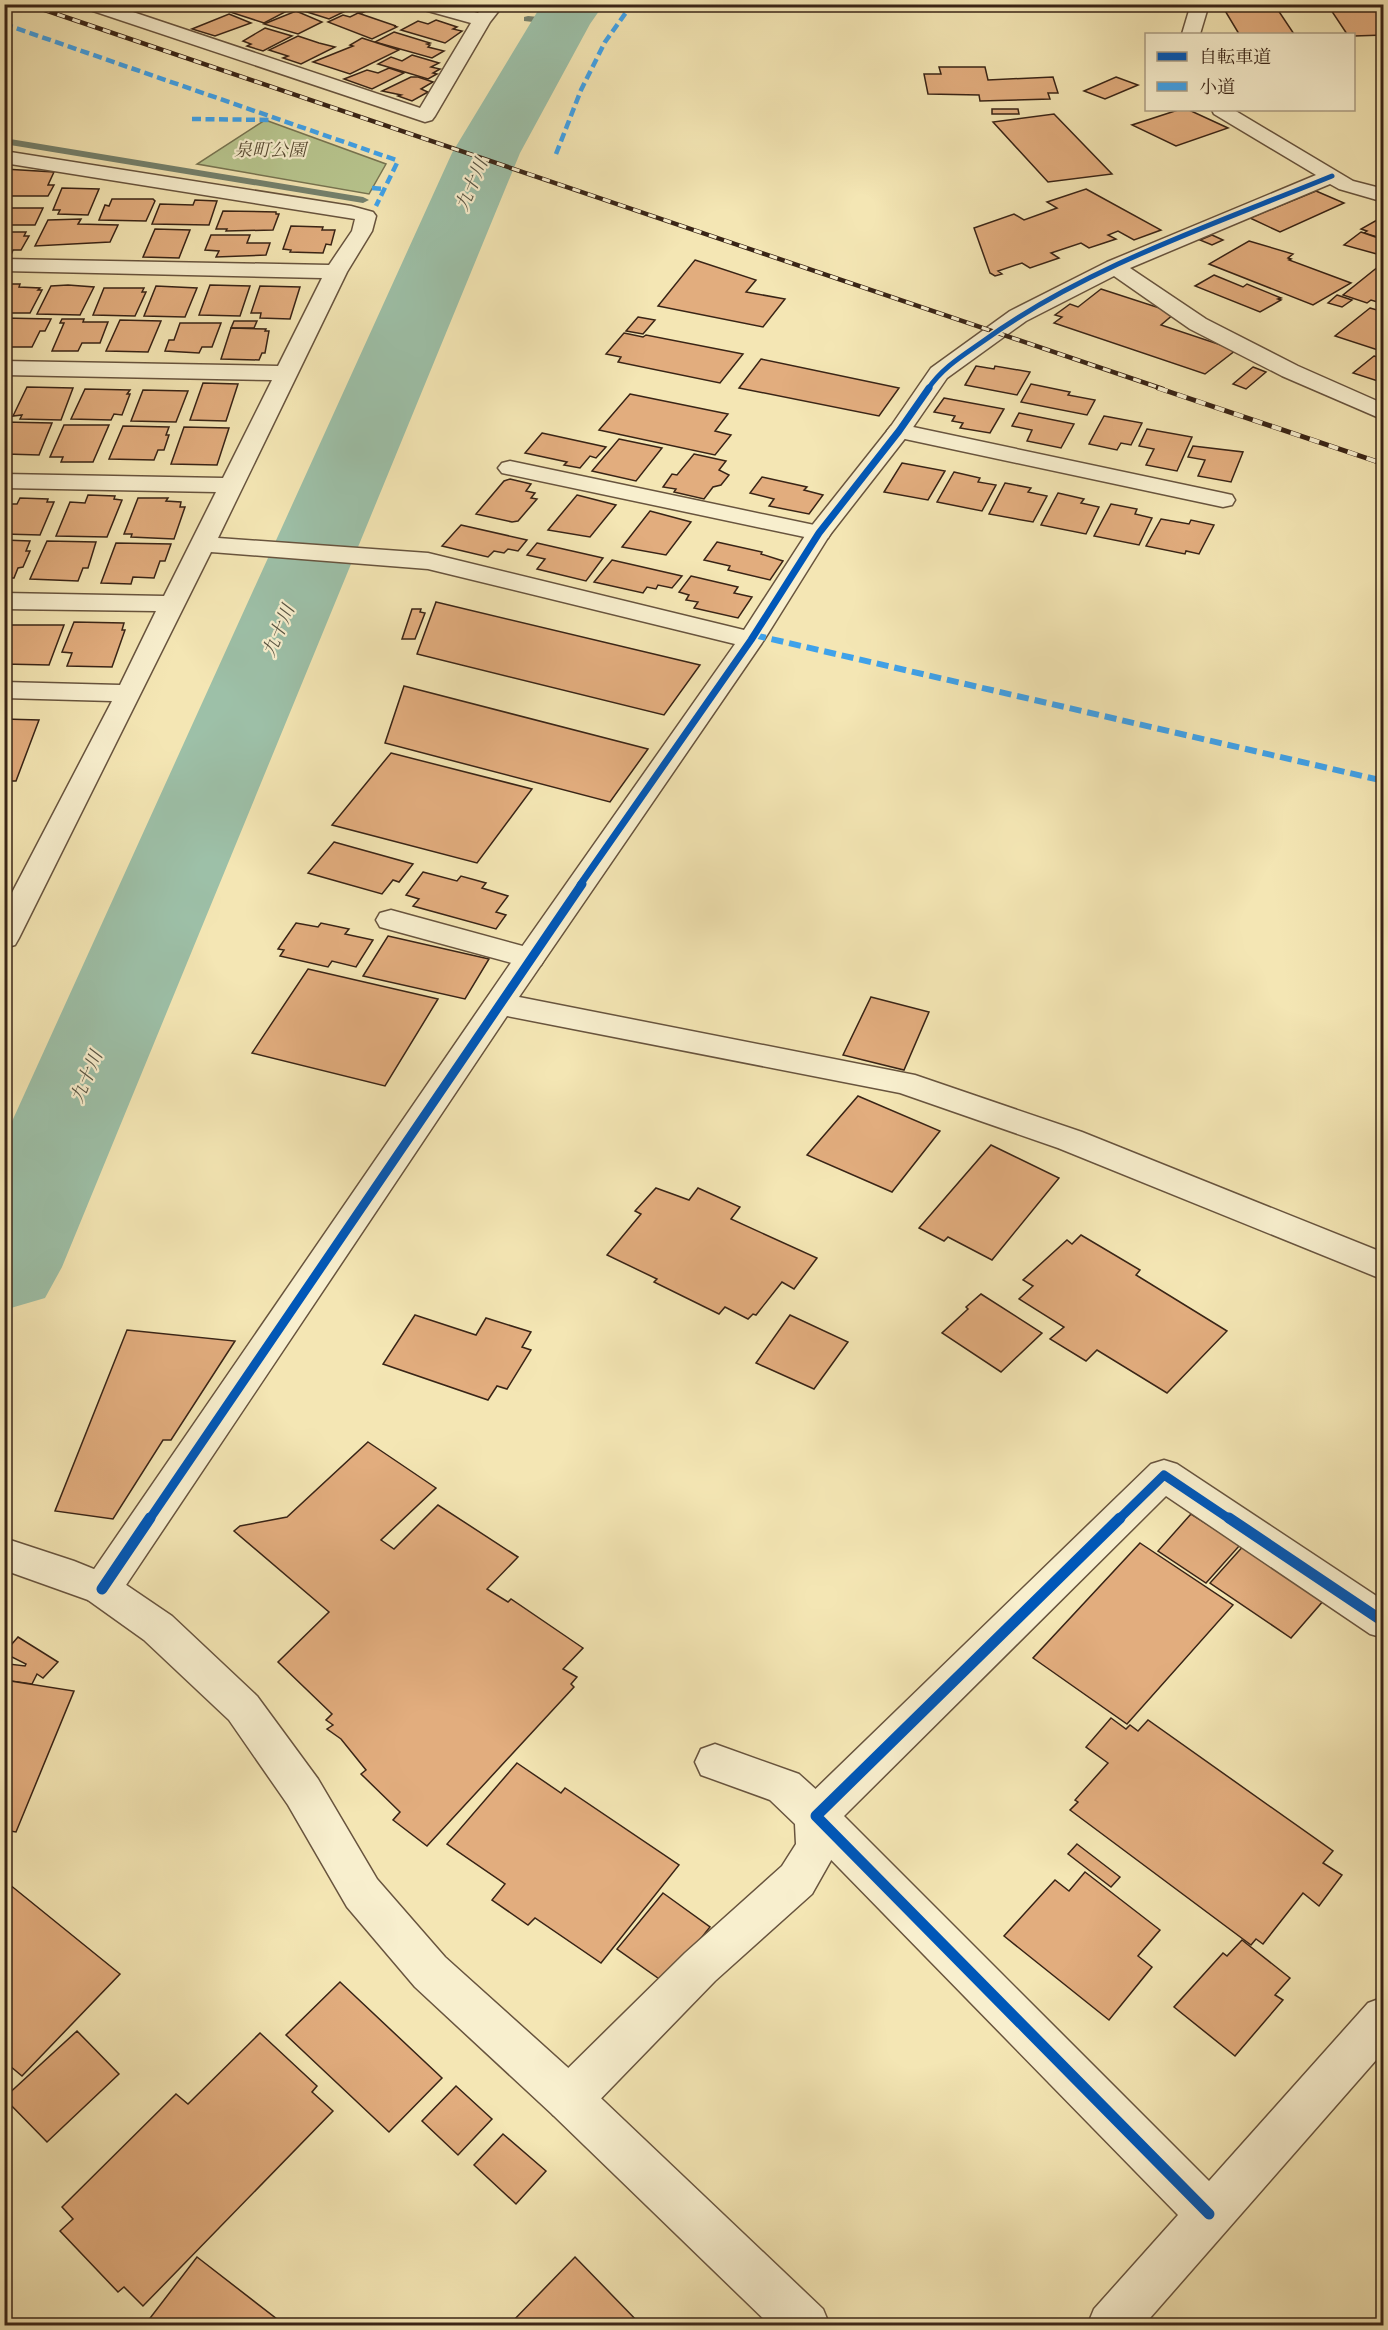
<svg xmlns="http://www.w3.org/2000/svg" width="1388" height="2330" font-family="'Libre Bodoni','Noto Serif JP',serif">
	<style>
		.green { fill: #b8c68f; stroke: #787552; stroke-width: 1.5 }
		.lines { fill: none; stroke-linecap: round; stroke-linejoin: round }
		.stream { fill: #75826e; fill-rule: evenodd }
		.river { fill: #9dc0a8; fill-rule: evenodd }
		.building { fill: #e2ad7e; stroke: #392416; stroke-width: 1.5 }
		.service-casing { stroke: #68543e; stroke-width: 3 }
		.minor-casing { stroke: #68543e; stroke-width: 3 }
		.tertiary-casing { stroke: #68543e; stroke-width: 3 }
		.service { fill: #f8efce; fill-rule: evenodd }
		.minor { fill: #f8efce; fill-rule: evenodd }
		.tertiary { fill: #f8efce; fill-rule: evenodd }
		.rail-far1-casing { stroke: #392416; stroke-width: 4.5 }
		.rail-casing { stroke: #392416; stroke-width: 5 }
		.rail-far1 { stroke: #f8efce; stroke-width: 3; stroke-dasharray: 8; stroke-linecap: butt }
		.rail { stroke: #f8efce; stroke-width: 4; stroke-dasharray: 10; stroke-linecap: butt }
		.quiet-far2 { stroke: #3fa2ea; stroke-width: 4.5; stroke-dasharray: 9 4.5; stroke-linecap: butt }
		.quiet-far1 { stroke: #3fa2ea; stroke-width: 6; stroke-dasharray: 12 6; stroke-linecap: butt }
		.quiet { stroke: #3fa2ea; stroke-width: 10; stroke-dasharray: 20 10; stroke-linecap: butt }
		.cycleway-far3-casing { stroke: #f8efce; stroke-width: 8 }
		.cycleway-far2-casing { stroke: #f8efce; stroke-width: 10 }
		.cycleway-far1-casing { stroke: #f8efce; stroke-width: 13 }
		.cycleway-casing { stroke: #f8efce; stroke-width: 15 }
		.cycleway-far3 { stroke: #0057b8; stroke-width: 5 }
		.cycleway-far2 { stroke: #0057b8; stroke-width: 7 }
		.cycleway-far1 { stroke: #0057b8; stroke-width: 9 }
		.cycleway { stroke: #0057b8; stroke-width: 11 }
		.labels { text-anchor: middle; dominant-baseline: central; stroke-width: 4.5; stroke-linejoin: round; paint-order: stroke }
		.far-park-label { font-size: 18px; font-style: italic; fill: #594c34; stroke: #f8efce }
		.far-water-label { font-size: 18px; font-style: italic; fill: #575342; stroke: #f8efce }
	</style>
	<rect width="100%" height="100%" fill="#f4e6b4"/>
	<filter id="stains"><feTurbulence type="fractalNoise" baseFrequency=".00333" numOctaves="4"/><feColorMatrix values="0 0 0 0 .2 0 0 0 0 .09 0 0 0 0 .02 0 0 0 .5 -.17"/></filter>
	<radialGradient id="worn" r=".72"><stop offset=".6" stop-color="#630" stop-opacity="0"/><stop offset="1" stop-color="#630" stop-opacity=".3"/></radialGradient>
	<!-- green -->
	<polygon class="green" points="265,120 268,121 386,164 369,194 197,164"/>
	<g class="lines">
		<!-- stream -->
		<g class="stream">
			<polygon points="528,16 561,19 566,22 561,25 524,21 524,17"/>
			<polygon points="4,138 363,197 369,200 363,203 4,144"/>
		</g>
		<!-- river -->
		<polygon class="river" points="542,4 604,4 590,24 520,153 62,1267 45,1298 4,1310 4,1139 452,153"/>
	</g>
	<!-- building -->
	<g class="building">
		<polygon points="250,4 272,4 270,6 287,11 264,23 230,12"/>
		<polygon points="318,4 360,4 329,19 304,11"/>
		<polygon points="364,4 376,4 379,5 362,13 352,10"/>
		<polygon points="1221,4 1274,4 1294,34 1239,34"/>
		<polygon points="1384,9 1384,35 1354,36 1347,34 1331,10"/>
		<polygon points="296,11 322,22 298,34 264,24"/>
		<polygon points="358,13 396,26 394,26 397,27 372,39 328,22 343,15 350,17"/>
		<polygon points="229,14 251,23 215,36 192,29"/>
		<polygon points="436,20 457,27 453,29 462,31 445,43 401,30 418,21 428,24"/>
		<polygon points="265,28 292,36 263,51 247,46 251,44 243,41"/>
		<polygon points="394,32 430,43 427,44 430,45 428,47 444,51 432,58 375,42"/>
		<polygon points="298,36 319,43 335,47 301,64 283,58 288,56 269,50"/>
		<polygon points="362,38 399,50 350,74 313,62 353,46 350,45"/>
		<polygon points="412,55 439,63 431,67 440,69 433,73 437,74 428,79 378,64 391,57 402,61"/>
		<polygon points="939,67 985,67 988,80 1053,77 1058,93 1048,93 1050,99 980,101 979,95 928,94 924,74 941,74"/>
		<polygon points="389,68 404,73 372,89 344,79 367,70 378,73"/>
		<polygon points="411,77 418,77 433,82 421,89 428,92 412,101 398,96 401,95 382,91"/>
		<polygon points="1116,77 1138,85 1105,99 1084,91"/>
		<polygon points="992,109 1018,109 1019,114 992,114"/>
		<polygon points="1178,110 1189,110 1228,128 1176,146 1132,125"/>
		<polygon points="1054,114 1112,174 1048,182 993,122"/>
		<polygon points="4,169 54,172 48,185 54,185 48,196 6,196 8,193 4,193"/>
		<polygon points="62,188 99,189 88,215 58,214 60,210 53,210"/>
		<polygon points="1086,189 1161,230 1134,240 1118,231 1108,235 1116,239 1089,248 1081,243 1051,253 1059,258 1030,268 1022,263 998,271 1002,274 995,276 990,273 974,228 1014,214 1024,220 1057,208 1047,202"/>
		<polygon points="1316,191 1344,203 1280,232 1250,218"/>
		<polygon points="112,199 153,199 155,201 146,221 99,220 105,205 109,206"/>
		<polygon points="195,200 217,201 209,225 152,224 160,204 193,205"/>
		<polygon points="4,206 10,208 43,208 35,225 4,225"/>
		<polygon points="223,211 276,212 276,214 279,214 273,230 226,231 227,229 216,229"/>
		<polygon points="1384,216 1384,239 1364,233 1367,231 1361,229"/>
		<polygon points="81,219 78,224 118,225 110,242 35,246 48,220"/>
		<polygon points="291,226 323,227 322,230 335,230 331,245 326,244 323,253 290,252 291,250 283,249"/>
		<polygon points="155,229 190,230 179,258 143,257"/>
		<polygon points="4,232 26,232 24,236 29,236 21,250 13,250 11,255 4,255"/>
		<polygon points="1361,232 1384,240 1384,256 1344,245"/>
		<polygon points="211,235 250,235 247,243 270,243 266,255 216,257 219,251 205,250"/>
		<polygon points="1212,235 1223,240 1212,245 1200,240"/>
		<polygon points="1249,241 1293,254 1288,258 1291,259 1289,260 1351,283 1313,305 1209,264"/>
		<polygon points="695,260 756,280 746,292 785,299 763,327 658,306"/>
		<polygon points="1384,262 1384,304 1371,300 1367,303 1343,295"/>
		<polygon points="1214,275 1243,287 1247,284 1281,298 1278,299 1281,300 1260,312 1195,286"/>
		<polygon points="4,284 20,284 19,287 40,288 38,290 42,290 30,313 4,313"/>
		<polygon points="68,285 94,287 80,315 37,314 51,286"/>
		<polygon points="210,285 250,286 240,316 199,315"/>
		<polygon points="156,286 197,288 185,317 144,316"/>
		<polygon points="260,286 300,287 290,319 260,318 261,313 251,313"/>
		<polygon points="104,288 144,288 142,292 146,292 135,316 93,315"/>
		<polygon points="1101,289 1175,313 1161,325 1236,350 1205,374 1054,323 1062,317 1055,315 1070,304 1078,307"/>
		<polygon points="1337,295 1352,300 1342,307 1328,303"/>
		<polygon points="1370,308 1384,312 1384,352 1335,336"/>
		<polygon points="638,317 655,320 643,334 626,331"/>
		<polygon points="4,318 51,319 45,331 40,331 32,347 6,347 5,349"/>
		<polygon points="62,319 84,319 83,322 108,322 100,343 82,343 78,351 52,351 64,323 60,323"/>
		<polygon points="120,320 161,321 148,352 106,351"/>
		<polygon points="234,321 257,321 254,328 231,328"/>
		<polygon points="180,323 221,323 212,347 202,347 199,353 165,351 169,340 174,340"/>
		<polygon points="231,328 266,329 265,331 269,331 265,353 262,353 259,360 221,359"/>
		<polygon points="624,333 643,337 646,335 743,354 720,383 618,362 621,357 606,354"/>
		<polygon points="1374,356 1384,359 1384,383 1353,373"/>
		<polygon points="761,359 899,388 879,416 739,388"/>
		<polygon points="976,366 994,369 995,366 1030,372 1017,395 965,385"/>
		<polygon points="1253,367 1266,372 1246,389 1233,384"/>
		<polygon points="203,383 238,384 226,421 190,420"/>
		<polygon points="1031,384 1070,392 1068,395 1095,400 1087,415 1021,402"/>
		<polygon points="27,387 73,388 61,420 20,419 22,415 13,416"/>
		<polygon points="85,389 130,390 127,394 130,394 122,415 114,414 111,420 71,419"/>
		<polygon points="143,390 188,391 176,422 131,421"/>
		<polygon points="630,394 728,414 715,431 731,435 715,455 599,430"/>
		<polygon points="944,398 1004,409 990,433 960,428 963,423 952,421 955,416 934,412"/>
		<polygon points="1019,413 1074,424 1061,448 1027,441 1032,430 1012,426"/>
		<polygon points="1104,416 1142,423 1131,445 1121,443 1117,450 1089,444"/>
		<polygon points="4,422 52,423 39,455 6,454"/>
		<polygon points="64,425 109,425 93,462 61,462 63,457 50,457"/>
		<polygon points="123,426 169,427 166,435 169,435 164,450 158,450 154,460 109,459"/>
		<polygon points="184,427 229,428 217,465 171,464"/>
		<polygon points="1147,429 1192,437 1177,471 1146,465 1154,449 1139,446"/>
		<polygon points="542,433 606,447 596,458 590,456 580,468 564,465 567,462 525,453"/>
		<polygon points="619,439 662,448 636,481 592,471"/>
		<polygon points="1193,446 1243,452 1231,482 1198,476 1205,460 1188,457"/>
		<polygon points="694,454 726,461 719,470 729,475 721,485 713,487 704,499 674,492 676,489 663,487 672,474 677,475"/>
		<polygon points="902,463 945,471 928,500 884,492"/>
		<polygon points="954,472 980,478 978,482 996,485 982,511 937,502"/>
		<polygon points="762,477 807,487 804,490 823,495 809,514 769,506 774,499 750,493"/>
		<polygon points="510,479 531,484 526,491 535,493 531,498 537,499 518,521 512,522 476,514 504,481"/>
		<polygon points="1005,483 1031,488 1028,492 1047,496 1033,522 989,514"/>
		<polygon points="1058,493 1084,499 1081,503 1099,507 1086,534 1041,525"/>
		<polygon points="88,495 115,496 114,499 122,500 107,537 56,536 70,502 85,503"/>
		<polygon points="577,495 616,505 590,537 548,530"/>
		<polygon points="20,498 48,499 47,502 54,502 40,535 4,534 4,504 17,504"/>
		<polygon points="138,498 168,498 166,501 181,502 180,507 185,507 174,539 131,537 132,534 124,534"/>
		<polygon points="1111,504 1137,509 1135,514 1152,518 1139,545 1094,536"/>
		<polygon points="650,511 691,522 666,555 622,547"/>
		<polygon points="1161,519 1189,524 1191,520 1214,525 1199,554 1186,551 1185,554 1146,546"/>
		<polygon points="461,525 527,540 518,551 508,549 504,553 494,551 488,557 442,546"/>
		<polygon points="4,540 30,541 26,551 30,551 23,567 18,568 14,578 4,578"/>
		<polygon points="47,541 96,542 88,568 83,568 78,581 30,579"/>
		<polygon points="717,542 762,552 761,554 783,561 770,580 728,570 730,566 704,560"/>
		<polygon points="116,543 171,544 165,561 160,561 154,578 133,577 131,584 101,583"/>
		<polygon points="537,543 603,558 586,581 537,569 545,559 527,555"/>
		<polygon points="612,560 682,576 672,588 658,585 656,589 647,587 643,593 594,582"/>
		<polygon points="691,576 738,587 734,593 752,597 738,618 694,608 698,602 686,600 689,595 679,592"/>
		<polygon points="436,602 700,665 664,715 417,654"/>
		<polygon points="412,609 421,609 420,612 425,613 415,639 402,639"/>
		<polygon points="74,622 124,623 122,630 125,630 112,667 67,666 72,653 62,652"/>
		<polygon points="11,625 64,625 49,665 4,664 4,640"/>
		<polygon points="404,686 648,749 610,802 385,743"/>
		<polygon points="4,719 39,720 16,781 4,781"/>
		<polygon points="391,753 532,789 477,863 332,825"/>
		<polygon points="334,842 413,864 399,882 393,880 382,894 308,873"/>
		<polygon points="423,872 457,881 461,876 486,883 482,888 508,896 496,912 506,915 496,929 413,906 419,899 406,895"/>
		<polygon points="296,923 318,927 321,923 349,929 345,934 373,940 356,967 332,961 328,967 280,956 284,950 278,949"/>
		<polygon points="388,936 489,959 465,999 363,976"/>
		<polygon points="308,969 438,999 385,1086 252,1053"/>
		<polygon points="871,997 929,1012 904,1070 843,1055"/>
		<polygon points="858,1096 940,1131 892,1192 807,1155"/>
		<polygon points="991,1145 1059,1178 992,1260 948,1237 944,1241 919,1228"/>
		<polygon points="656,1188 689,1200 698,1188 740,1207 731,1219 817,1258 794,1289 782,1282 756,1315 753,1314 748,1319 725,1307 719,1314 654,1282 657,1279 607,1255 641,1214 635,1211"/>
		<polygon points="1081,1235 1140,1270 1136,1275 1227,1331 1167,1393 1097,1350 1086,1361 1050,1339 1064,1327 1019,1299 1033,1286 1023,1280 1067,1240 1072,1244"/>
		<polygon points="981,1294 1042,1333 1001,1372 942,1333 968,1309 966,1307"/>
		<polygon points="415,1315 476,1335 486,1318 531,1332 522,1347 531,1350 507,1389 497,1386 488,1400 383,1364"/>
		<polygon points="790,1315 848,1342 814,1389 756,1363"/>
		<polygon points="127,1330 235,1341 171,1440 163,1440 113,1519 55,1511"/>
		<polygon points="368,1442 436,1488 381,1540 394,1549 438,1505 518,1557 487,1589 508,1602 511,1599 583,1648 563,1669 577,1677 571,1684 574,1687 427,1846 393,1820 400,1812 361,1774 366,1770 341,1739 327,1729 333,1725 326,1720 332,1714 278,1662 329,1612 234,1531 240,1526 287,1517"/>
		<polygon points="1191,1514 1240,1545 1206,1583 1158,1551"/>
		<polygon points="1140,1543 1233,1605 1127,1724 1033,1658"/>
		<polygon points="1246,1543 1324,1600 1291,1638 1210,1583"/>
		<polygon points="18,1637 58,1662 43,1678 37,1674 32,1684 4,1680 9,1664 25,1666 26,1664 4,1653"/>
		<polygon points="4,1680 74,1691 16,1832 4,1830"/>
		<polygon points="1111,1718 1126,1729 1130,1725 1138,1731 1148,1720 1333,1851 1323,1863 1342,1875 1319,1906 1303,1893 1263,1944 1256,1939 1251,1945 1070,1810 1078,1802 1075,1800 1108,1763 1086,1747"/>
		<polygon points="517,1763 561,1793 565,1788 679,1865 601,1963 535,1918 528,1925 492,1900 505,1884 447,1844"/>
		<polygon points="1077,1844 1120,1877 1111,1887 1068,1854"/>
		<polygon points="1085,1872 1160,1930 1138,1956 1152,1967 1109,2020 1004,1936 1055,1880 1069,1891"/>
		<polygon points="4,1880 120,1974 22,2076 4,2061"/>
		<polygon points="663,1893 710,1927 665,1983 617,1949"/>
		<polygon points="1242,1940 1290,1978 1275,1995 1283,2000 1235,2056 1174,2007 1223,1953 1227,1956"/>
		<polygon points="340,1982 442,2078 389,2132 286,2035"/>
		<polygon points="77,2031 119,2074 47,2142 4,2098"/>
		<polygon points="260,2033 317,2086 312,2092 333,2111 143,2306 124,2287 118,2292 60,2231 73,2219 62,2207 176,2094 188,2104"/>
		<polygon points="456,2086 492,2119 458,2155 422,2121"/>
		<polygon points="503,2134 546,2171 516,2204 474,2165"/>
		<polygon points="197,2257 286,2326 144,2326"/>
		<polygon points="575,2257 642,2326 508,2326"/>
	</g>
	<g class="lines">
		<!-- service casing -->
		<g class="service-casing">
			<g id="service">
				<polygon points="899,424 1223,493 1232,495 1235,500 1232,505 1223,507 891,436 887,431 891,426"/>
				<polygon points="510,461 819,526 828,528 831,533 828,538 819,540 502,473 498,468 502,463"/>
				<polygon points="391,910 541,951 545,958 541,965 530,968 380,927 376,920 380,913"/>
				<polygon points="715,1744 799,1774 831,1803 837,1816 838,1848 812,1894 715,1981 585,2115 569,2121 553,2115 546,2099 553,2083 685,1953 782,1866 796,1844 795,1824 770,1800 701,1775 695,1762 701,1749"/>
			</g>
		</g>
		<!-- minor casing -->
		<g class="minor-casing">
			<g id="minor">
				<polygon points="81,4 109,4 420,108 471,23 417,8 414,4 445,4 478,13 485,4 504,4 490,22 435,116 432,120 425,122 84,8"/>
				<polygon points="1191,4 1209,4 1200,34 1182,34"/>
				<polygon points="1212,110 1234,110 1353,181 1384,189 1384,202 1339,189 1330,184 1130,268 1206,319 1298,366 1384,404 1384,420 1282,376 1190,329 1114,276 1026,321 947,378 907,436 829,536 764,640 519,997 915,1075 1082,1132 1384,1253 1384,1280 1058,1148 900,1093 507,1016 116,1600 102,1605 88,1600 83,1589 88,1578 519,951 735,644 428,569 211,552 19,938 15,945 4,948 4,908 112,701 4,698 4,682 120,685 156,611 4,609 4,593 164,596 216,492 4,488 4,474 223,478 272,380 4,375 4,361 278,366 322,278 4,271 4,259 329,265 352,231 355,219 4,163 4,151 351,206 373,212 376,216 372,231 347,272 218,538 428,553 744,630 810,528 891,426 931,368 1010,311 1107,262 1316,175 1214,114"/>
				<polygon points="1164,1460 1177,1464 1384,1601 1384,1638 1370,1634 1166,1496 844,1816 1209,2181 1368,2003 1384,1997 1384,2051 1143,2326 1087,2326 1094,2309 1178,2215 801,1829 795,1816 801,1803 1151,1464"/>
			</g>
		</g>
		<!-- tertiary casing -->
		<g class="tertiary-casing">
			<polygon id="tertiary" points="4,1538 74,1561 116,1578 172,1616 257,1696 318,1779 377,1879 445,1957 585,2083 823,2309 830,2326 771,2326 553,2115 415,1987 347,1907 288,1805 229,1720 144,1640 88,1600 4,1570"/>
		</g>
		<!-- service -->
		<use href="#service" class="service"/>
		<!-- minor -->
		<use href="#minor" class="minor"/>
		<!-- tertiary -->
		<use href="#tertiary" class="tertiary"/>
		<!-- rail-far1 casing -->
		<g class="rail-far1-casing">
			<polyline id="rail-far1" points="27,4 1163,389"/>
		</g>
		<!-- rail casing -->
		<g class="rail-casing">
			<polyline id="rail" points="1158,388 1384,464"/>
		</g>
		<!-- rail-far1 -->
		<use href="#rail-far1" class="rail-far1"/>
		<!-- rail -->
		<use href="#rail" class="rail"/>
		<!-- quiet-far2 -->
		<g class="quiet-far2">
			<polyline points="4,24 396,160 397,163 376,206"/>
			<polyline points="192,119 273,120"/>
			<polyline points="556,154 581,90 605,42 632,4"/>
			<polyline points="372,188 384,189"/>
		</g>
		<!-- quiet-far1 -->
		<polyline class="quiet-far1" points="754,635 1384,781"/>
		<!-- quiet -->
		<polyline class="quiet" points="4,1563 8,1556"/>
		<!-- cycleway-far3 casing -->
		<g class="cycleway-far3-casing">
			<path id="cycleway-far3" d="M928,389C942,368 962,356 982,342C1085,267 1215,224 1332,176"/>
		</g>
		<!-- cycleway-far2 casing -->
		<g class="cycleway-far2-casing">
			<polyline id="cycleway-far2" points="580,885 751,640 819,533 899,431 929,388"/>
		</g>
		<!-- cycleway-far1 casing -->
		<g class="cycleway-far1-casing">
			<g id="cycleway-far1">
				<polyline points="149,1520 582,884"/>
				<polyline points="1118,1520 1164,1475 1231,1520"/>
			</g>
		</g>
		<!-- cycleway casing -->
		<g class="cycleway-casing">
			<g id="cycleway">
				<polyline points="1120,1518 816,1816 1209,2214"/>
				<polyline points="1229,1518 1384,1622"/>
				<polyline points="102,1589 150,1518"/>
			</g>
		</g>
		<!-- cycleway-far3 -->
		<use href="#cycleway-far3" class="cycleway-far3"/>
		<!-- cycleway-far2 -->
		<use href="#cycleway-far2" class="cycleway-far2"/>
		<!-- cycleway-far1 -->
		<use href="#cycleway-far1" class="cycleway-far1"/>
		<!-- cycleway -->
		<use href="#cycleway" class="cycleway"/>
	</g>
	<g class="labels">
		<!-- far-park labels -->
		<g class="far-park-label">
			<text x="270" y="150">泉町公園</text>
		</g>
		<!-- far-water labels -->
		<g class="far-water-label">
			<text transform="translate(472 185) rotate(-67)">九十川</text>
			<text transform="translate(279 631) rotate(-67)">九十川</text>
			<text transform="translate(87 1077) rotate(-67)">九十川</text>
		</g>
	</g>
	<!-- margin -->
	<rect width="1388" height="2330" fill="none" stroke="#f4e6b4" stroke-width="24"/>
	<rect x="6" y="6" width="1376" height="2318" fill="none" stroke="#392416" stroke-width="3"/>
	<rect x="12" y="12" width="1364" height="2306" fill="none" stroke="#392416" stroke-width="1.5"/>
	<!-- legend -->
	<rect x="1145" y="33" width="210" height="78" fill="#f8efce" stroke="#ac9e84" stroke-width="1.5"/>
	<rect x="1157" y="52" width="30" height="9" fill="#0057b8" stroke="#ac9e84" stroke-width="1.5"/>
	<text x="1199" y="63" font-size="18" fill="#392416">自転車道</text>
	<rect x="1157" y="82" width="30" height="9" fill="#3fa2ea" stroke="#ac9e84" stroke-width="1.5"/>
	<text x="1199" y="93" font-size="18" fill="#392416">小道</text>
	<rect width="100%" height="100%" filter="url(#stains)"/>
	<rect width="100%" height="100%" fill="url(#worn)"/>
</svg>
